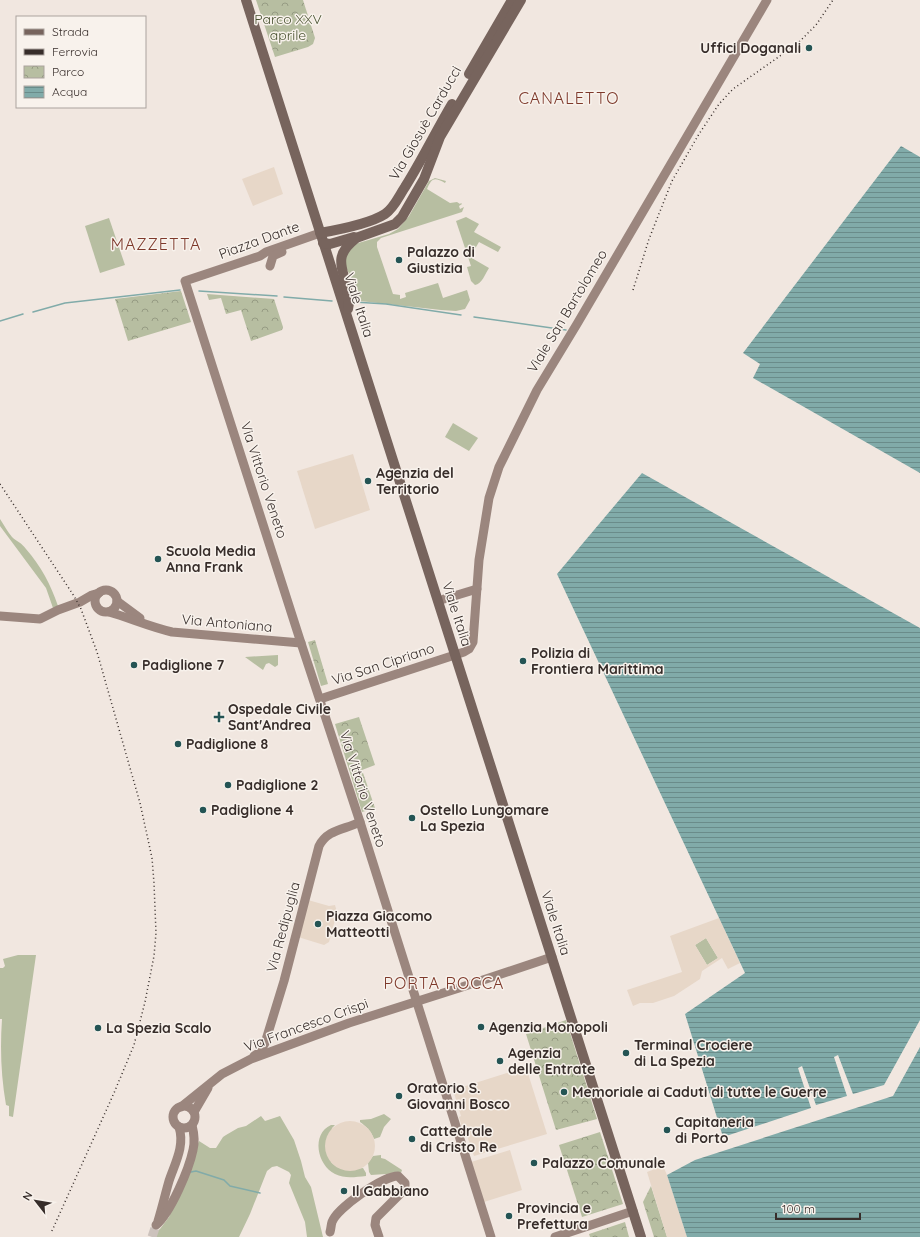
<svg xmlns="http://www.w3.org/2000/svg" width="920" height="1237" font-family="Quicksand,sans-serif">
	<style>
		.grass { fill: #b7bea1 }
		.park { fill: url(#park-crowns) }
		.plaza { fill: #e7d7c8; fill-rule: evenodd }
		.water { fill: url(#water-rules) }
		.lines { fill: none; stroke-linecap: round; stroke-linejoin: round }
		.stream { stroke: #81aba9; stroke-width: 1.5 }
		.secondary-tunnel { stroke: #ccc2bc; stroke-width: 9; stroke-dasharray: 9 4.5; stroke-linecap: butt }
		.secondary { stroke: #9b867e; stroke-width: 9 }
		.primary { stroke: #77645d; stroke-width: 10 }
		.rail { stroke: #372d2a; stroke-width: 1.5; stroke-dasharray: 1 3; stroke-linecap: butt }
		.poi-dot { fill: #245454; stroke: #f8f2ec; stroke-width: 1.5 }
		.labels { text-anchor: middle; dominant-baseline: central; stroke-width: 3; stroke-linejoin: round; paint-order: stroke }
		.park-label { font-size: 14px; fill: #495231; stroke: #f8f2ec }
		.poi-label { font-size: 14px; font-weight: bold; fill: #372d2a; stroke: #f8f2ec; text-anchor: start }
		.street-label { font-size: 14px; fill: #372d2a; stroke: #f8f2ec }
		.quarter-label { font-size: 16px; letter-spacing: 1px; fill: #7e392b; stroke: #f8f2ec }
	</style>
	<defs>
		<pattern id="park-crowns" width="20" height="18" patternUnits="userSpaceOnUse"><rect width="20" height="18" fill="#b7bea1"/><path d="M2 6a3 3 0 1 1 6 0M12 15a3 3 0 1 1 6 0" fill="none" stroke="#969b83"/></pattern>
		<pattern id="water-rules" width="6" height="5" patternUnits="userSpaceOnUse"><rect width="6" height="5" fill="#81aba9"/><path d="M0 2.5h6" fill="none" stroke="#6a8c8a"/></pattern>
	</defs>
	<rect width="100%" height="100%" fill="#f1e7e0"/>
	<!-- grass -->
	<g class="grass">
		<path d="M435,178L446,181L445,183C434,177 432,178 427,189L450,203L457,202L460,204L461,203L462,204L459,206L460,209L464,207L462,212L381,238L377,242V247L393,294L400,295V299L406,297L405,293L438,283L443,298L467,290L470,300L465,309L456,311L441,310L360,301L356,286L346,268L344,258L355,244L389,234L398,229L409,216L429,181Z"/>
		<path d="M466,217L479,224L474,232L501,247L498,252L479,242L470,257L489,268C485,274 482,284 475,285L471,281L467,267L471,266L456,221Z"/>
		<polygon points="109,218 125,265 100,273 85,226"/>
		<polygon points="453,423 478,438 469,451 445,437"/>
		<path d="M0,519C4,525 7,531 12,537C16,541 22,543 26,549C41,566 51,585 58,606L53,608L46,588L0,526Z"/>
		<polygon points="278,655 278,665 275,667 269,663 266,664 263,670 245,657"/>
		<polygon points="706,938 718,958 707,965 695,945"/>
		<path d="M18,955H36L13,1117L9,1116V1106L6,1105C1,1076 0,1049 2,1019H0V968H3L5,966L3,959Z"/>
		<path d="M384,1114L391,1119L384,1127L380,1137L374,1139C371,1131 367,1127 360,1122V1120L371,1119Z"/>
		<polygon points="261,1116 265,1121 280,1116 294,1140 301,1161 305,1177 311,1187 323,1237 307,1237 305,1222 289,1183 291,1175 289,1172 277,1166 272,1167 267,1171 250,1214 239,1237 155,1237 157,1231 160,1229 169,1217 199,1141 210,1148 216,1148 223,1137 226,1135 238,1128 246,1126"/>
		<path d="M331,1125H335L332,1128L331,1162C341,1172 350,1170 363,1168L366,1173V1176C355,1177 345,1179 335,1174C317,1165 311,1134 331,1125Z"/>
		<polygon points="381,1155 381,1158 385,1159 402,1170 401,1173 371,1175 369,1172 368,1163 373,1156"/>
	</g>
	<!-- park -->
	<g class="park">
		<polygon points="256,0 303,0 315,38 313,44 308,47 275,57"/>
		<polygon points="181,291 191,322 128,341 115,299"/>
		<polygon points="207,294 274,299 283,327 282,330 251,341 241,310 226,314 221,298 209,300"/>
		<polygon points="315,640 328,684 321,686 308,642"/>
		<polygon points="359,717 375,765 362,770 375,808 362,812 335,724"/>
		<polygon points="566,1020 597,1119 556,1130 526,1034"/>
		<polygon points="600,1132 623,1204 582,1217 559,1145"/>
		<polygon points="651,1186 667,1237 654,1237 643,1202"/>
		<polygon points="625,1222 629,1237 590,1237 589,1234"/>
	</g>
	<!-- plaza -->
	<g class="plaza">
		<polygon points="274,167 283,194 253,206 242,179"/>
		<polygon points="353,454 370,510 315,529 297,471"/>
		<polygon points="308,900 329,906 335,905 338,916 336,916 329,942 324,945 298,937"/>
		<path d="M719,918L740,963L728,969L722,958L702,971L700,979L674,996L653,1003H640L633,1006L627,990L682,972L670,936ZM706,938L718,958L707,965L695,945Z"/>
		<polygon points="526,1067 547,1134 474,1156 465,1130 463,1130 461,1124 459,1117 461,1116 453,1090"/>
		<circle cx="350" cy="1146" r="25"/>
		<polygon points="510,1150 522,1190 484,1202 471,1162"/>
		<polygon points="663,1166 667,1175 687,1237 667,1237 647,1172"/>
	</g>
	<!-- water -->
	<g class="water">
		<polygon points="901,146 920,157 920,473 753,378 760,364 743,353"/>
		<polygon points="642,473 920,628 920,1020 884,1085 853,1094 838,1055 834,1057 847,1096 816,1105 802,1066 798,1068 811,1108 723,1137 685,1014 745,973 557,574"/>
		<polygon points="920,1047 920,1237 687,1237 667,1175 695,1160 893,1096"/>
	</g>
	<g class="lines">
		<!-- stream -->
		<g class="stream">
			<polyline points="199,291 277,296"/>
			<polyline points="284,297 332,301"/>
			<polyline points="354,302 386,304 461,315"/>
			<polyline points="33,312 65,303 180,290"/>
			<polyline points="474,317 566,330"/>
			<polyline points="0,321 23,314"/>
			<polyline points="191,1172 196,1171 224,1180 230,1186 260,1193"/>
		</g>
		<!-- secondary-tunnel -->
		<polyline class="secondary-tunnel" points="152,1237 156,1225"/>
		<!-- secondary -->
		<g class="secondary">
			<polyline points="320,233 266,252 260,256 185,281 301,643 360,822 491,1237"/>
			<polyline points="270,266 273,256 282,252"/>
			<circle cx="106" cy="601" r="11"/>
			<polyline points="444,599 477,589"/>
			<polyline points="117,601 140,618"/>
			<path d="M109,612C130,618 150,627 172,632L301,643"/>
			<polyline points="0,616 40,619 58,610 80,602 92,595 99,593"/>
			<polyline points="320,699 464,652 469,649 473,642 479,560 489,498 499,467 537,390 577,324 767,0"/>
			<path d="M254,1056L260,1052L265,1043L284,981L319,846C328,829 344,830 360,822"/>
			<circle cx="184" cy="1117" r="11"/>
			<polyline points="181,1107 222,1074 251,1059 349,1023 459,988 552,957"/>
			<polyline points="194,1112 208,1088"/>
			<path d="M158,1221C162,1208 165,1195 169,1181C175,1163 185,1146 179,1127"/>
			<path d="M156,1225C171,1212 189,1169 193,1150C195,1142 194,1133 192,1125"/>
			<path d="M330,1232C331,1229 331,1225 332,1222C337,1208 383,1176 398,1176L405,1183V1189L376,1218L375,1225L379,1237"/>
			<polyline points="555,1237 633,1211"/>
		</g>
		<!-- primary -->
		<g class="primary">
			<polyline points="246,0 641,1237"/>
			<polyline points="469,74 512,0"/>
			<path d="M320,233C337,230 371,223 385,214C394,208 399,196 405,187C422,160 436,131 452,104"/>
			<polyline points="323,243 330,244 354,237 356,238 395,224 402,217 424,179 440,137 521,0"/>
			<path d="M348,309C349,305 349,300 348,296C346,271 330,259 355,239"/>
		</g>
		<!-- rail -->
		<g class="rail">
			<polyline points="633,290 649,239 672,181 699,134 719,104 733,89 797,44 816,25 833,0"/>
			<polyline points="0,484 74,596 81,609 97,652 140,803 152,858 154,883 156,933 154,956 145,1002 134,1045 114,1093 51,1233"/>
		</g>
	</g>
	<!-- markers -->
	<g class="poi-dot">
		<circle cx="809" cy="48" r="4"/>
		<circle cx="399" cy="260" r="4"/>
		<circle cx="368" cy="481" r="4"/>
		<circle cx="158" cy="559" r="4"/>
		<circle cx="523" cy="661" r="4"/>
		<circle cx="134" cy="665" r="4"/>
		<path d="M217 711h4v4h4v4h-4v4h-4v-4h-4v-4h4z"/>
		<circle cx="178" cy="744" r="4"/>
		<circle cx="228" cy="785" r="4"/>
		<circle cx="203" cy="810" r="4"/>
		<circle cx="412" cy="818" r="4"/>
		<circle cx="318" cy="924" r="4"/>
		<circle cx="481" cy="1027" r="4"/>
		<circle cx="98" cy="1028" r="4"/>
		<circle cx="626" cy="1053" r="4"/>
		<circle cx="500" cy="1061" r="4"/>
		<circle cx="564" cy="1092" r="4"/>
		<circle cx="399" cy="1096" r="4"/>
		<circle cx="667" cy="1130" r="4"/>
		<circle cx="412" cy="1139" r="4"/>
		<circle cx="534" cy="1163" r="4"/>
		<circle cx="344" cy="1191" r="4"/>
		<circle cx="509" cy="1216" r="4"/>
	</g>
	<g class="labels">
		<!-- park labels -->
		<g class="park-label">
			<text x="288" y="19">Parco XXV<tspan x="288" dy="16">aprile</tspan></text>
		</g>
		<!-- poi labels -->
		<g class="poi-label">
			<text x="801" y="48" text-anchor="end">Uffici Doganali</text>
			<text x="407" y="252">Palazzo di<tspan x="407" dy="16">Giustizia</tspan></text>
			<text x="376" y="473">Agenzia del<tspan x="376" dy="16">Territorio</tspan></text>
			<text x="166" y="551">Scuola Media<tspan x="166" dy="16">Anna Frank</tspan></text>
			<text x="531" y="653">Polizia di<tspan x="531" dy="16">Frontiera Marittima</tspan></text>
			<text x="142" y="665">Padiglione 7</text>
			<text x="228" y="709">Ospedale Civile<tspan x="228" dy="16">Sant'Andrea</tspan></text>
			<text x="186" y="744">Padiglione 8</text>
			<text x="236" y="785">Padiglione 2</text>
			<text x="211" y="810">Padiglione 4</text>
			<text x="420" y="810">Ostello Lungomare<tspan x="420" dy="16">La Spezia</tspan></text>
			<text x="326" y="916">Piazza Giacomo<tspan x="326" dy="16">Matteotti</tspan></text>
			<text x="489" y="1027">Agenzia Monopoli</text>
			<text x="106" y="1028">La Spezia Scalo</text>
			<text x="634" y="1045">Terminal Crociere<tspan x="634" dy="16">di La Spezia</tspan></text>
			<text x="508" y="1053">Agenzia<tspan x="508" dy="16">delle Entrate</tspan></text>
			<text x="407" y="1088">Oratorio S.<tspan x="407" dy="16">Giovanni Bosco</tspan></text>
			<text x="572" y="1092">Memoriale ai Caduti di tutte le Guerre</text>
			<text x="675" y="1122">Capitaneria<tspan x="675" dy="16">di Porto</tspan></text>
			<text x="420" y="1131">Cattedrale<tspan x="420" dy="16">di Cristo Re</tspan></text>
			<text x="542" y="1163">Palazzo Comunale</text>
			<text x="352" y="1191">Il Gabbiano</text>
			<text x="517" y="1208">Provincia e<tspan x="517" dy="16">Prefettura</tspan></text>
		</g>
		<!-- street labels -->
		<g class="street-label">
			<text transform="translate(425 123) rotate(-60)">Via Giosuè Carducci</text>
			<text transform="translate(259 240) rotate(-20)">Piazza Dante</text>
			<text transform="translate(359 305) rotate(72)">Viale Italia</text>
			<text transform="translate(567 311) rotate(-59)">Viale San Bartolomeo</text>
			<text transform="translate(264 480) rotate(72)">Via Vittorio Veneto</text>
			<text transform="translate(457 614) rotate(72)">Viale Italia</text>
			<text transform="translate(227 623) rotate(5)">Via Antoniana</text>
			<text transform="translate(383 664) rotate(-18)">Via San Cipriano</text>
			<text transform="translate(363 789) rotate(72)">Via Vittorio Veneto</text>
			<text transform="translate(556 923) rotate(72)">Viale Italia</text>
			<text transform="translate(283 927) rotate(-75)">Via Redipuglia</text>
			<text transform="translate(306 1025) rotate(-20)">Via Francesco Crispi</text>
		</g>
		<!-- quarter labels -->
		<g class="quarter-label">
			<text x="569" y="98">CANALETTO</text>
			<text x="156" y="244">MAZZETTA</text>
			<text x="444" y="983">PORTA ROCCA</text>
		</g>
	</g>
	<!-- legend -->
	<rect x="16" y="16" width="130" height="92" fill="#f8f2ec" stroke="#aba39e"/>
	<rect x="24" y="29" width="20" height="6" fill="#77645d" stroke="#aba39e"/>
	<text x="52" y="36" font-size="12" fill="#372d2a">Strada</text>
	<rect x="24" y="49" width="20" height="6" fill="#372d2a" stroke="#aba39e"/>
	<text x="52" y="56" font-size="12" fill="#372d2a">Ferrovia</text>
	<rect x="24" y="66" width="20" height="12" fill="url(#park-crowns)" stroke="#aba39e"/>
	<text x="52" y="76" font-size="12" fill="#372d2a">Parco</text>
	<rect x="24" y="86" width="20" height="12" fill="url(#water-rules)" stroke="#aba39e"/>
	<text x="52" y="96" font-size="12" fill="#372d2a">Acqua</text>
	<!-- north arrow -->
	<g transform="translate(36 1201) rotate(301)" stroke="#f8f2ec" stroke-width="3" paint-order="stroke">
	<path d="M0-3L7 15L0 10L-7 15Z" fill="#372d2a"/>
	<text y="-6" font-size="11" font-weight="bold" text-anchor="middle" fill="#372d2a">N</text>
	</g>
	<!-- scale -->
	<path d="M776 1213v6h84v-6" fill="none" stroke="#372d2a" stroke-width="2"/>
	<text x="782" y="1213" font-size="12" fill="#372d2a" stroke="#f8f2ec" stroke-width="3" paint-order="stroke">100 m</text>
</svg>
